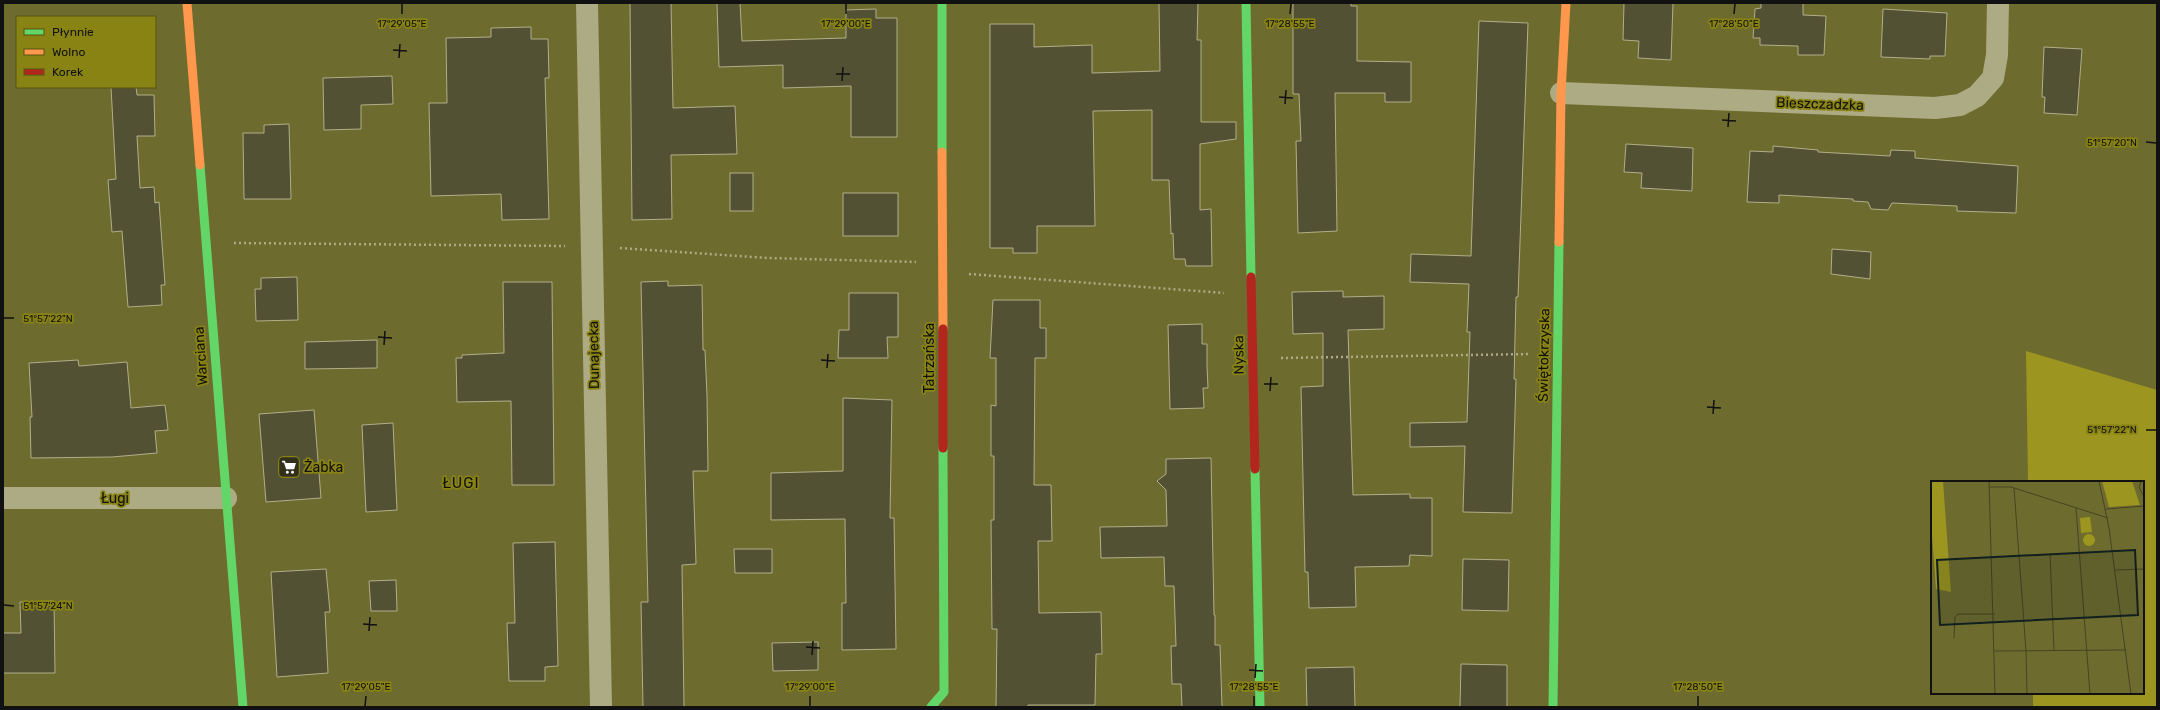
<svg xmlns="http://www.w3.org/2000/svg" width="2160" height="710" font-family="Rubik,sans-serif">
	<style>
		.green { fill: #9c951f }
		.building { fill: #535134; stroke: #b1af8a }
		.lines { fill: none; stroke-linecap: round; stroke-linejoin: round }
		.path { stroke: #adab83; stroke-width: 2.5; stroke-dasharray: 2 3; stroke-linecap: butt }
		.street { stroke: #adab83; stroke-width: 22 }
		.fast { stroke: #63d668; stroke-width: 9 }
		.slow { stroke: #ff974d; stroke-width: 9 }
		.jam { stroke: #b3261e; stroke-width: 9 }
		.ticks { fill: none; stroke: #111; stroke-width: 1.5 }
		.labels { text-anchor: middle; dominant-baseline: central; stroke-width: 3.5; stroke-linejoin: round; paint-order: stroke }
		.street-label { font-size: 14px; fill: #111; stroke: #898314 }
		.poi-label { font-size: 14px; fill: #111; stroke: #898314; text-anchor: start }
		.neighbourhood-label { font-size: 15px; letter-spacing: 1px; fill: #111; stroke: #898314 }
		.inset-road { fill: none; stroke: #464422; stroke-width: 1 }
		.view { fill: #11201f; fill-opacity: 0.15; stroke: #11201f; stroke-width: 2 }
		.inset-edge { fill: none; stroke: #111; stroke-width: 2 }
		.ticks-label { font-size: 10px; text-anchor: middle; fill: #111; stroke: #898314; stroke-width: 3.5; stroke-linejoin: round; paint-order: stroke }
	</style>
	<rect width="100%" height="100%" fill="#6e6b2f"/>
	<!-- green -->
	<polygon class="green" points="2026,351 2157,390 2157,707 2033,707 2033,693 2143,693 2143,482 2028,482"/>
	<!-- building -->
	<g class="building">
		<polygon points="630,3 671,3 673,108 735,106 737,154 671,155 672,219 632,220"/>
		<polygon points="717,3 740,3 742,41 846,38 846,10 876,9 876,18 897,18 897,137 851,137 851,86 783,88 783,65 719,67"/>
		<polygon points="1159,3 1198,3 1197,40 1201,40 1201,122 1236,122 1236,139 1200,144 1200,210 1211,209 1212,266 1186,266 1185,259 1174,259 1173,233 1171,234 1169,180 1152,180 1152,110 1093,111 1095,226 1037,226 1037,253 1013,253 1013,248 990,248 990,24 1034,24 1034,47 1092,45 1092,73 1160,71"/>
		<polygon points="1293,3 1351,3 1351,6 1357,6 1357,61 1411,62 1411,102 1385,102 1385,93 1335,93 1337,231 1298,233 1296,141 1301,141 1299,94 1293,94"/>
		<polygon points="1624,3 1673,3 1671,60 1638,58 1639,41 1623,40"/>
		<polygon points="1761,3 1803,3 1803,15 1826,16 1824,55 1798,55 1798,46 1760,45 1760,38 1753,38 1755,9 1761,8"/>
		<polygon points="1883,9 1947,13 1945,56 1930,56 1930,59 1881,57"/>
		<polygon points="1479,21 1528,23 1518,297 1516,297 1514,379 1516,379 1512,513 1463,512 1465,446 1410,447 1410,423 1467,422 1470,332 1467,332 1469,284 1410,282 1411,254 1471,256"/>
		<polygon points="531,27 531,39 548,39 549,78 545,78 549,219 502,220 501,194 431,196 429,103 447,103 446,38 491,37 491,28"/>
		<polygon points="2044,47 2082,49 2077,115 2044,113 2045,97 2042,97"/>
		<polygon points="392,76 393,104 361,105 361,129 324,130 323,78"/>
		<polygon points="111,87 136,87 137,95 154,95 155,136 137,136 140,188 154,187 155,203 159,202 165,285 161,285 162,305 128,307 122,231 112,232 108,180 116,179"/>
		<polygon points="289,124 291,199 244,199 243,133 264,133 264,125"/>
		<polygon points="1626,144 1693,148 1692,191 1641,188 1642,173 1624,172"/>
		<polygon points="1773,146 1818,150 1818,152 1890,156 1891,150 1915,151 1915,158 2018,166 2016,213 1957,211 1957,206 1892,203 1888,210 1871,209 1868,202 1853,201 1853,199 1779,195 1779,203 1747,202 1750,151 1773,152"/>
		<rect x="730" y="173" width="23" height="38"/>
		<rect x="843" y="193" width="55" height="43"/>
		<polygon points="1832,249 1871,252 1870,279 1831,274"/>
		<polygon points="297,277 298,320 256,321 255,289 261,289 261,278"/>
		<polygon points="668,281 668,286 702,285 703,350 705,350 707,396 708,471 693,471 696,564 682,565 684,707 643,707 641,602 648,602 641,282"/>
		<polygon points="503,282 552,282 554,485 512,485 511,401 457,402 456,358 462,358 462,355 504,353"/>
		<polygon points="1343,291 1343,297 1384,296 1384,329 1348,330 1353,495 1410,494 1410,498 1432,498 1432,556 1410,555 1409,566 1355,567 1356,607 1309,608 1308,572 1305,572 1301,387 1323,386 1323,333 1293,334 1292,292"/>
		<polygon points="849,293 898,293 898,337 887,337 888,358 838,358 839,330 849,330"/>
		<polygon points="993,300 1040,300 1040,328 1046,328 1046,358 1035,358 1034,485 1051,485 1052,541 1038,541 1039,613 1101,612 1102,654 1096,654 1095,705 1028,705 1028,707 996,707 997,629 992,629 991,520 994,520 994,456 991,456 991,405 996,406 996,358 990,358"/>
		<polygon points="1202,324 1202,344 1207,344 1207,366 1208,388 1203,388 1204,408 1170,409 1168,325"/>
		<polygon points="377,340 377,368 305,369 305,342"/>
		<polygon points="78,360 79,366 127,362 131,408 165,405 168,430 155,431 157,453 112,457 31,458 30,417 32,417 29,363"/>
		<polygon points="843,398 892,400 890,518 894,518 896,649 842,650 842,603 846,603 845,519 771,520 771,473 843,471"/>
		<polygon points="314,410 321,498 266,502 259,414"/>
		<polygon points="393,423 397,510 366,512 362,425"/>
		<polygon points="1211,458 1214,615 1215,615 1215,645 1220,645 1222,707 1182,707 1181,684 1172,684 1171,646 1176,646 1174,586 1165,586 1164,557 1101,558 1100,527 1167,526 1166,490 1157,481 1166,474 1166,459"/>
		<polygon points="555,542 558,666 545,667 545,681 509,681 507,623 515,623 513,543"/>
		<polygon points="734,549 772,549 772,573 735,573"/>
		<polygon points="1463,559 1509,560 1508,611 1462,610"/>
		<polygon points="326,569 330,612 325,612 328,673 277,677 271,572"/>
		<polygon points="396,580 397,611 371,611 369,581"/>
		<polygon points="54,601 55,673 3,673 3,633 21,633 20,602"/>
		<polygon points="818,642 818,670 773,671 772,643"/>
		<polygon points="1461,664 1507,665 1507,707 1460,707"/>
		<polygon points="1354,667 1355,707 1307,707 1306,668"/>
	</g>
	<g class="lines">
		<!-- path -->
		<g class="path">
			<polyline points="234,243 565,246"/>
			<polyline points="620,248 768,258 916,262"/>
			<polyline points="969,274 1224,293"/>
			<polyline points="1281,358 1531,354"/>
		</g>
		<!-- street -->
		<g class="street">
			<polyline points="587,3 601,707"/>
			<polyline points="1561,93 1935,108 1960,105 1977,96 1993,78 1997,55 1998,3"/>
			<polyline points="3,498 226,498"/>
		</g>
		<!-- fast -->
		<g class="fast">
			<polyline points="942,3 942,152"/>
			<polyline points="1246,3 1251,277"/>
			<polyline points="200,165 243,707"/>
			<polyline points="1255,469 1260,707"/>
			<polyline points="931,707 944,692 943,448"/>
			<polyline points="1553,707 1559,242"/>
		</g>
		<!-- slow -->
		<g class="slow">
			<polyline points="187,3 200,165"/>
			<polyline points="942,152 943,329"/>
			<polyline points="1559,242 1561,93 1566,3"/>
		</g>
		<!-- jam -->
		<g class="jam">
			<polyline points="1251,277 1255,469"/>
			<polyline points="943,329 943,448"/>
		</g>
	</g>
	<!-- ticks -->
	<path class="ticks" d="M402,14V4M846,14V4M1290,14L1291,4M1734,14L1735,4M393,50L407,51M399,58L400,44M836,74H850M842,81L843,67M1279,97L1293,98M1285,104L1286,90M1722,120L1736,121M1728,127L1729,113M2146,142L2156,143M4,318H14M378,337L392,338M384,345L385,331M821,360L835,361M827,368L828,354M1264,384H1278M1270,391L1271,377M1707,407L1721,408M1713,414L1714,400M2146,430H2156M4,605L14,606M363,624L377,625M369,631L370,617M806,647L820,648M812,655L813,641M1249,670L1263,671M1255,678L1256,664M365,706L366,696M810,706V696M1254,706V696M1698,706V696"/>
	<!-- icons -->
	<defs>
		<g id="supermarket-square" transform="scale(1.15)"><rect x="-9" y="-9" width="18" height="18" rx="4" fill="#32301c" stroke="#898314"/><path d="M-6-5.5h2.5l.6 2H6L4.5 2H-2.5L-4.4-4H-6ZM-1.5 3.2a1.3 1.3 0 1 0 .1 0ZM3 3.2a1.3 1.3 0 1 0 .1 0Z" fill="#fff"/></g>
	</defs>
	<g fill-rule="evenodd">
		<use href="#supermarket-square" x="289" y="467"/>
	</g>
	<g class="labels">
		<!-- street labels -->
		<g class="street-label">
			<text transform="translate(1820 104) rotate(2)">Bieszczadzka</text>
			<text transform="translate(594 355) rotate(-91)">Dunajecka</text>
			<text transform="translate(1239 355) rotate(-91)">Nyska</text>
			<text transform="translate(1544 355) rotate(-89)">Świętokrzyska</text>
			<text transform="translate(201 356) rotate(-94)">Warciana</text>
			<text transform="translate(929 358) rotate(-90)">Tatrzańska</text>
			<text x="115" y="498">Ługi</text>
		</g>
		<!-- poi labels -->
		<g class="poi-label">
			<text x="304" y="467">Żabka</text>
		</g>
		<!-- neighbourhood labels -->
		<g class="neighbourhood-label">
			<text x="461" y="483">ŁUGI</text>
		</g>
	</g>
	<!-- overview -->
	<g transform="translate(1931 481)">
		<rect width="213" height="213" fill="#6e6b2f"/>
		<path d="M0,0H12L20,111L5,108L0,41ZM171,0H201L209,24L178,26ZM159,36L161,51L150,52L149,37ZM152 59a6 6 0 1 1 12 0a6 6 0 1 1-12 0Z" fill="#9c951f"/>
		<path class="inset-road" d="M58,0L64,213M168,0L178,47L200,213M210,1L208,6L213,16M59,6H80L177,37M83,7L95,170L96,213M145,27L159,213M175,28L213,25M119,73L123,170M184,89L213,88M23,157L24,136L27,133H64M64,170L195,169"/>
		<path class="view" d="M204,69L207,134L9,144L6,79Z"/>
		<rect width="213" height="213" class="inset-edge"/>
	</g>
	<g class="ticks-label">
		<text x="402" y="27">17°29'05"E</text>
		<text x="846" y="27">17°29'00"E</text>
		<text x="1290" y="27">17°28'55"E</text>
		<text x="1734" y="27">17°28'50"E</text>
		<text x="2112" y="146">51°57'20"N</text>
		<text x="48" y="322">51°57'22"N</text>
		<text x="2112" y="433">51°57'22"N</text>
		<text x="48" y="609">51°57'24"N</text>
		<text x="366" y="690">17°29'05"E</text>
		<text x="810" y="690">17°29'00"E</text>
		<text x="1254" y="690">17°28'55"E</text>
		<text x="1698" y="690">17°28'50"E</text>
	</g>
	<!-- border -->
	<rect width="2160" height="710" fill="none" stroke="#111111" stroke-width="8"/>
	<!-- legend -->
	<rect x="16" y="16" width="140" height="72" fill="#898314" stroke="#595513"/>
	<rect x="24" y="29" width="20" height="6" fill="#63d668" stroke="#595513"/>
	<text x="52" y="36" font-size="12" fill="#111111">Płynnie</text>
	<rect x="24" y="49" width="20" height="6" fill="#ff974d" stroke="#595513"/>
	<text x="52" y="56" font-size="12" fill="#111111">Wolno</text>
	<rect x="24" y="69" width="20" height="6" fill="#b3261e" stroke="#595513"/>
	<text x="52" y="76" font-size="12" fill="#111111">Korek</text>
</svg>
